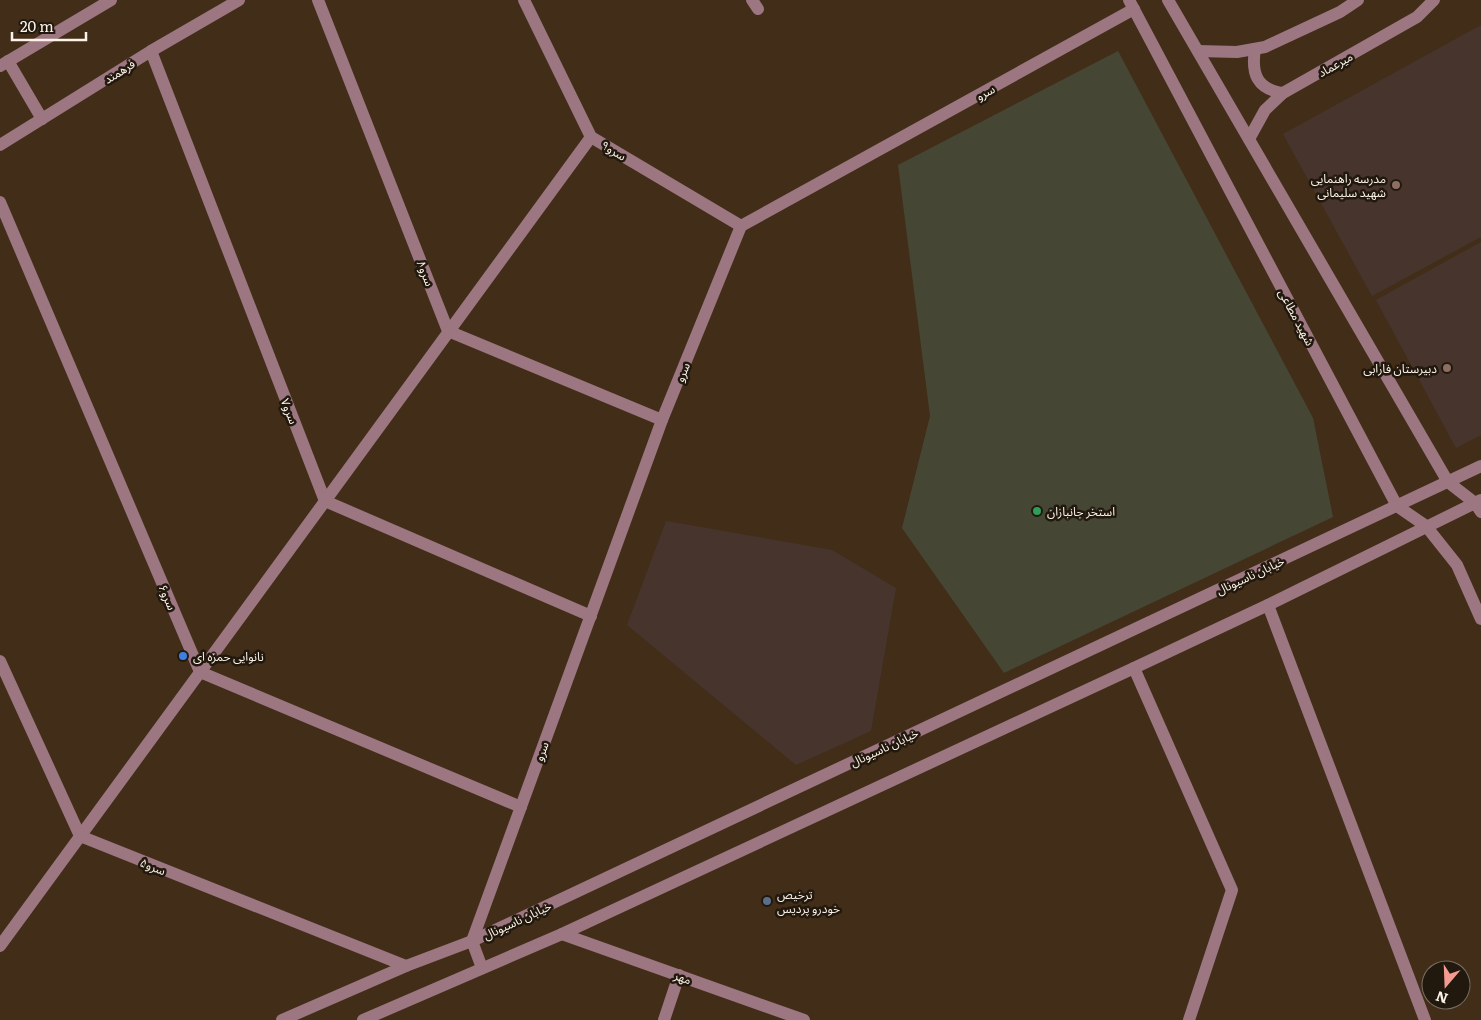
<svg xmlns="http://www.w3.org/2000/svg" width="1481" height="1020" font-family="Literata,'Noto Sans Arabic',serif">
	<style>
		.education { fill: #47352d }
		.green { fill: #454734 }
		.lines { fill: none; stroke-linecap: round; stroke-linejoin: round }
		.minor { stroke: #9c7680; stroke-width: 12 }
		.education-dot { fill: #8d6e63; stroke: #21180e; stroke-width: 2 }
		.leisure-dot { fill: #2e9e5b; stroke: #21180e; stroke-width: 2 }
		.shop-dot { fill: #3f7fe0; stroke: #21180e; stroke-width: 2 }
		.service-dot { fill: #5c6f8a; stroke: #21180e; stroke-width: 2 }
		.labels { text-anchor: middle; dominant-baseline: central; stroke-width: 5; stroke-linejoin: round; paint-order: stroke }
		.street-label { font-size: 12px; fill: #fdf2e8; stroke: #21180e }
		.poi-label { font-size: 12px; fill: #fdf2e8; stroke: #21180e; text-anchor: start }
	</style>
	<rect width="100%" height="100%" fill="#422d18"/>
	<!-- education -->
	<g class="education">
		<polygon points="1481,25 1481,237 1372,296 1283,134"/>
		<polygon points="1481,242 1481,435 1456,448 1376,300"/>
		<polygon points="666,521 832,550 896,588 871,731 796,765 627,625"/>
	</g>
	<!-- green -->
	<polygon class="green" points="1118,51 1313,418 1333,517 1004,673 902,528 930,416 898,165"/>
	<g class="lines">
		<!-- minor -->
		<g class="minor">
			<polyline points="318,0 448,331 662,420"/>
			<polyline points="524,0 591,137 741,226"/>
			<polyline points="752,0 758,9"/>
			<polyline points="1129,0 1397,506 1426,526 1457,565 1481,619"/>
			<polyline points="1168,0 1448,482 1475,503 1481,512"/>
			<path d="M1255,49C1251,74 1257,89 1283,93"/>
			<polyline points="151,51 325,501 591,616"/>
			<polyline points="1198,51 1237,52 1265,47 1340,12 1358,0"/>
			<polyline points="8,61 42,119"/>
			<polyline points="0,66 111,0"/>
			<polyline points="1249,139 1265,110 1283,93 1417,17 1434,0"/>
			<polyline points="0,145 151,51 239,0"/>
			<polyline points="0,202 200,672 521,807"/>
			<polyline points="1268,605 1425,1020"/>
			<polyline points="0,661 80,836 406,966"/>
			<polyline points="1134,668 1232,890 1189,1020"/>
			<polyline points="562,934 804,1020"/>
			<polyline points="0,946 591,137"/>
			<polyline points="482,968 472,941 662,420 741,226 1134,9"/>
			<polyline points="282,1020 406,966 472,941 1481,466"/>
			<polyline points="363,1020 562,934 1134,668 1268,605 1481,500"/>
			<polyline points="664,1020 679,975"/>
		</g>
	</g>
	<!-- markers -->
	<g class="education-dot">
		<circle cx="1396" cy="185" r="5"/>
		<circle cx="1447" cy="368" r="5"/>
	</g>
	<circle class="leisure-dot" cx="1037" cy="511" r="5"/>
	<circle class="shop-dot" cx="183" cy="656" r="5"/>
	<circle class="service-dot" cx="767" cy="901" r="5"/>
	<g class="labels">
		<!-- street labels -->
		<g class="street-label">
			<text transform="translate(1335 64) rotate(-29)">میرعماد</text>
			<text transform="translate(119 71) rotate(-32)">فرهمند</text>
			<text transform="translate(985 92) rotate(-29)">سرو</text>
			<text transform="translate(614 150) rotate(31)">سرو۹</text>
			<text transform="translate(426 273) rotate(68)">سرو۸</text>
			<text transform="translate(1297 317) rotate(62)">شهید مطاعی</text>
			<text transform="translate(682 372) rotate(-68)">سرو</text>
			<text transform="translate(290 411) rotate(69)">سرو۷</text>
			<text transform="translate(1250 575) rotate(-25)">خیابان ناسیونال</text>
			<text transform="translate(168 597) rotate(67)">سرو۶</text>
			<text transform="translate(884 747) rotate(-25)">خیابان ناسیونال</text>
			<text transform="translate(541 751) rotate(-70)">سرو</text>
			<text transform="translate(153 866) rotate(22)">سرو۵</text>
			<text transform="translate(517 920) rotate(-25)">خیابان ناسیونال</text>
			<text transform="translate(683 977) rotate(20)">مهر</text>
		</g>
		<!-- poi labels -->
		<g class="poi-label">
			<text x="1386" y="178" text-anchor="end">مدرسه راهنمایی<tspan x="1386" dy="14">شهید سلیمانی</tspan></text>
			<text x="1437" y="368" text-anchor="end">دبیرستان فارابی</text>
			<text x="1047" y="511">استخر جانبازان</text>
			<text x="193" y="656">نانوایی حمزه ای</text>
			<text x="777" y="894">ترخیص<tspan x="777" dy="14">خودرو پردیس</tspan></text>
		</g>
	</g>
	<!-- north arrow -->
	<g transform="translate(1446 985) rotate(199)"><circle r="24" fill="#21180e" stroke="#796f65"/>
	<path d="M0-4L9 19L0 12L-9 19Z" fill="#f59c92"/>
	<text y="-8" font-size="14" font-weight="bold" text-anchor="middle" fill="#fdf2e8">N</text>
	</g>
	<!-- scale -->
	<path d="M12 32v8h74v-8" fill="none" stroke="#fdf2e8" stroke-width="2.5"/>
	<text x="20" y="32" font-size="15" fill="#fdf2e8" stroke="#21180e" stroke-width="4" paint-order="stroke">20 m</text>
</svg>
